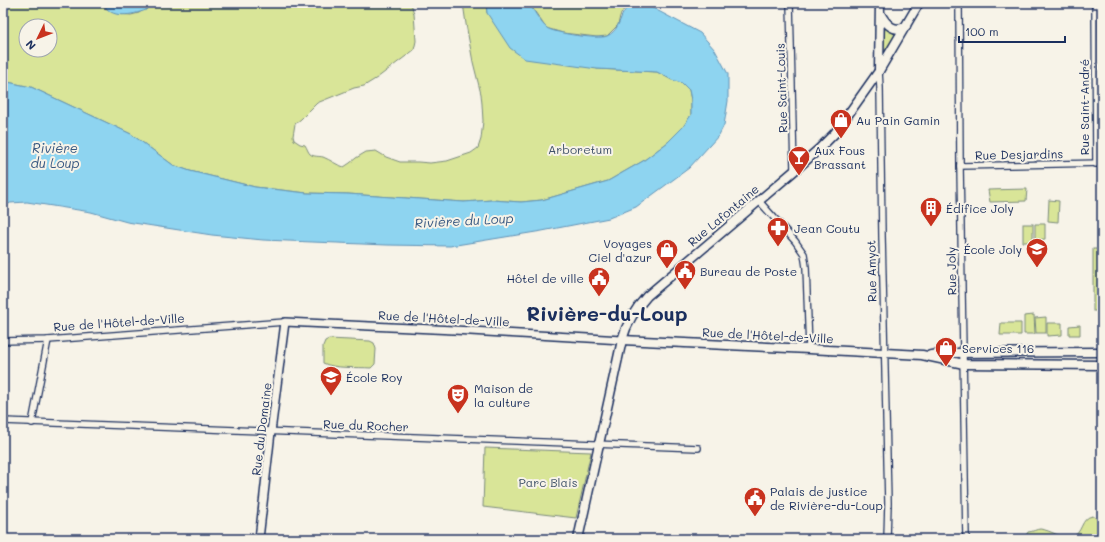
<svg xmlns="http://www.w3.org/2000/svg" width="1105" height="542" font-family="Mali,sans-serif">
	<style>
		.green { fill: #d9e598; stroke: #7a8a7b; fill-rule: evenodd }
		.water { fill: #8ed4f0; stroke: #6092b6 }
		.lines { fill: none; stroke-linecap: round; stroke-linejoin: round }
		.minor-casing { stroke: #1b2f5e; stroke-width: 8 }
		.tertiary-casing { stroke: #1b2f5e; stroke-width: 10 }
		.secondary-casing { stroke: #1b2f5e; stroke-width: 11 }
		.minor { stroke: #f7f3e8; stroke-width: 5.5 }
		.tertiary { stroke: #f7f3e8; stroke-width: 7 }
		.secondary { stroke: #f7f3e8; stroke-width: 8 }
		.labels { text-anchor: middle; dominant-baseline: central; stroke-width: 4; stroke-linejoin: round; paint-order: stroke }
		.street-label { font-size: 12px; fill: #1b2f5e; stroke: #f7f3e8 }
		.poi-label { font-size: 12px; fill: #1b2f5e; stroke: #f7f3e8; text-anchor: start }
		.park-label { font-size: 12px; fill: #41536a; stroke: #f7f3e8 }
		.water-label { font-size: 13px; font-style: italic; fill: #385882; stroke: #f7f3e8 }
		.town-label { font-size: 20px; font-weight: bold; fill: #1b2f5e; stroke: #f7f3e8 }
	</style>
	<rect width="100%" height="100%" fill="#f7f3e8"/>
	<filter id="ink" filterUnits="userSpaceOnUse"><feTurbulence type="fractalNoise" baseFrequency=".025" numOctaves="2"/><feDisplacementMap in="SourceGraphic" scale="8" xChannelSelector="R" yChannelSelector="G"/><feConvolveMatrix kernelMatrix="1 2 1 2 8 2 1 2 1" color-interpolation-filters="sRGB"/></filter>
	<g filter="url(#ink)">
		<!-- green -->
		<g class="green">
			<path d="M3,3H104L105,8L118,14L131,15L139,13L149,6L150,3H411L414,14L416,41L414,50L377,78L364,86L354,88L317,103L301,119L295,124L293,136L294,140L300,144L305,145C307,148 308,152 310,154C314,157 319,156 323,157C331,160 336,165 344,167L350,163L356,158L366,152L376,151L386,157L400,162H418L430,163L447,161L471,153L478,148L481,139L483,121L482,104L481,94L473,62L466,24L463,3H486L487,13L597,69L657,72L672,80L682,83L689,90L691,100V115L683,127L668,142L643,161L608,181L542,200L521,202L492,200L464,202L348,194L307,193L255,187L190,171L173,165L131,134L31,87L3,81ZM26,26H50V50H26Z"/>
			<polygon points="529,3 633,3 625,7 620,16 618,25 607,36 597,37 563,33 546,28"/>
			<polygon points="885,28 898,33 883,57 884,30"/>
			<polygon points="1027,189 1026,201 990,202 988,190"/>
			<polygon points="1049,200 1059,201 1058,222 1048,221"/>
			<rect x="1023" y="224" width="10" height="18"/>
			<polygon points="1035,224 1045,224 1045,239 1035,240"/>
			<rect x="1093" y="249" width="9" height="62"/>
			<polygon points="1034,315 1035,334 1024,334 1024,316"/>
			<polygon points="1046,317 1046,333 1036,333 1035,318"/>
			<polygon points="1001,323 1021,323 1021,335 1000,335"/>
			<polygon points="1047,323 1062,323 1062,335 1047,336"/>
			<polygon points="1080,325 1080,335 1069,335 1069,326"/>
			<path d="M329,339L370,341L374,343L376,349L375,364L371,368C357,367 335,369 323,363V346L325,341Z"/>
			<polygon points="485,448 591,452 576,518 483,507"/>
			<path d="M1093,516L1102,522V539H1024L1028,532C1032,532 1037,529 1040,529C1051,530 1061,539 1071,537C1083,535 1080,517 1093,516Z"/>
		</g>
		<!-- water -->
		<g class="water">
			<path d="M104,3H150L149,5L146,10C133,15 109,20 104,3Z"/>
			<path d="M486,3H529C532,8 542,25 547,28C554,33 598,40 607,36C627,27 614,0 647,5L700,33L715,50L728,74V101L724,125L719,135L689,168L636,207L609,218L542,231L450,246L387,245L263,240L212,235L127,222L91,212L27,202L10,203L3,209V81L31,87L131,134L173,165L190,171L255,187L307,193L348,194L464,202L492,200L521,202L542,200L608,181L643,161L668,142L683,127L691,115V100L689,90L682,83L672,80L657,72L597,69L525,59L510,48L487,13Z"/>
		</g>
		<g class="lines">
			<!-- minor casing -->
			<g class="minor-casing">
				<g id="minor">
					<polyline points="790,3 794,171"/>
					<polyline points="959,3 960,166 966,539"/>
					<polyline points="1095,3 1096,164"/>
					<polyline points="879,71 880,88 882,236 888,503 887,539"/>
					<polyline points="960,166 1102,163"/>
					<polyline points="759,201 795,241 804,254 806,267 809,349"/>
					<polyline points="3,341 48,340 285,322"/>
					<polyline points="3,421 698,448"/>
					<polyline points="32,423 48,340"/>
				</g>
			</g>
			<!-- tertiary casing -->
			<g class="tertiary-casing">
				<polyline id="tertiary" points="259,539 271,432 285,322 454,330 622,340"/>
			</g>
			<!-- secondary casing -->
			<g class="secondary-casing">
				<g id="secondary">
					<path d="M881,15C886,24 895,34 906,26"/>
					<polyline points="879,70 880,3"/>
					<polyline points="622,340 809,349 922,355 964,364 1102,365"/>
					<polyline points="931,355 953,353 1102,352"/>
					<path d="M578,539L622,340C627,322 635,309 647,296L794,171L819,149L835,133L879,71L919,3"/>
				</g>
			</g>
			<!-- minor -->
			<use href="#minor" class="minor"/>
			<!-- tertiary -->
			<use href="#tertiary" class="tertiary"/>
			<!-- secondary -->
			<use href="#secondary" class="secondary"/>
		</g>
	</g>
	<!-- icons -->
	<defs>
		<g id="shop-pin" transform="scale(1.15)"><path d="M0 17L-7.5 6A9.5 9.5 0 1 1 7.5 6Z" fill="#c8321e" stroke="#f7f3e8"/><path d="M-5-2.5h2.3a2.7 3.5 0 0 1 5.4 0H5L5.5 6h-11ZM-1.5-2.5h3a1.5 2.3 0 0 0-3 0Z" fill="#fff"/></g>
		<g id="bar-pin" transform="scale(1.15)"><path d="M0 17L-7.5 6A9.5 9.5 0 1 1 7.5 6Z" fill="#c8321e" stroke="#f7f3e8"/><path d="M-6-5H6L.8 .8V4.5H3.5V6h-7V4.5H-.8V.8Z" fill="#fff"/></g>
		<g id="building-pin" transform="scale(1.15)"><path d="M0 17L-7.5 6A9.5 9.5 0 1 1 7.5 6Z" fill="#c8321e" stroke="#f7f3e8"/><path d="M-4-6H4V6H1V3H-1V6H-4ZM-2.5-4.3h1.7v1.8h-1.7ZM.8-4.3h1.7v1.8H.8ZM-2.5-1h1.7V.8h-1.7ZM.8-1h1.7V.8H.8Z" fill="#fff"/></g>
		<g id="pharmacy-pin" transform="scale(1.15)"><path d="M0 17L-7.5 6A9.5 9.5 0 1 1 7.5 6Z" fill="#c8321e" stroke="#f7f3e8"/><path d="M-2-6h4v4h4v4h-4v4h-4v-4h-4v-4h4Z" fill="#fff"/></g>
		<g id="school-pin" transform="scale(1.15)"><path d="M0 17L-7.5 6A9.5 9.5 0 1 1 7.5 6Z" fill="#c8321e" stroke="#f7f3e8"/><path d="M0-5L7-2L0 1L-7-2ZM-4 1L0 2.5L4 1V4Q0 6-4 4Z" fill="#fff"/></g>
		<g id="civic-pin" transform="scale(1.15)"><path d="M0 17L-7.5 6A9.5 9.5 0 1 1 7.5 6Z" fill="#c8321e" stroke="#f7f3e8"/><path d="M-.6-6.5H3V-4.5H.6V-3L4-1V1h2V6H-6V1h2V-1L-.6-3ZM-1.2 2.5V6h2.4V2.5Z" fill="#fff"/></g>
		<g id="theatre-pin" transform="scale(1.15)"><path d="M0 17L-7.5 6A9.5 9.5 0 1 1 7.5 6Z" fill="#c8321e" stroke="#f7f3e8"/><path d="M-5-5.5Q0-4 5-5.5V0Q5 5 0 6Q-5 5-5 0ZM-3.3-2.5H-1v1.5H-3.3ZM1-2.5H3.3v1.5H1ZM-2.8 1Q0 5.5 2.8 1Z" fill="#fff"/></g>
	</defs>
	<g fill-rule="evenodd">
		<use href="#shop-pin" x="841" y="120"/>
		<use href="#bar-pin" x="799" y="157"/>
		<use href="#building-pin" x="931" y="208"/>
		<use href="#pharmacy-pin" x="778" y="228"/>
		<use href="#school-pin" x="1037" y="249"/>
		<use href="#shop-pin" x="667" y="250"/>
		<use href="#civic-pin" x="685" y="271"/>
		<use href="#civic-pin" x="599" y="278"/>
		<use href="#shop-pin" x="946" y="348"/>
		<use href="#school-pin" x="331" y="377"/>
		<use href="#theatre-pin" x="458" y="395"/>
		<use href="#civic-pin" x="755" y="498"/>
	</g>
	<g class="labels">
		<!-- street labels -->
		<g class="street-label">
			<text transform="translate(781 88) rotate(-92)">Rue Saint-Louis</text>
			<text transform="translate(1084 107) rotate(-90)">Rue Saint-André</text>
			<text transform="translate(1019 154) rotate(-1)">Rue Desjardins</text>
			<text transform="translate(723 215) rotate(-40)">Rue Lafontaine</text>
			<text transform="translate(871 271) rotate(-91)">Rue Amyot</text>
			<text transform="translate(951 271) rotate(-91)">Rue Joly</text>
			<text transform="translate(444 318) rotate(3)">Rue de l'Hôtel-de-Ville</text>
			<text transform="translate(119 322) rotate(-4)">Rue de l'Hôtel-de-Ville</text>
			<text transform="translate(768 335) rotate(3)">Rue de l'Hôtel-de-Ville</text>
			<text transform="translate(366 425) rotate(2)">Rue du Rocher</text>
			<text transform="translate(261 429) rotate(-83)">Rue du Domaine</text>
		</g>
		<!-- poi labels -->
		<g class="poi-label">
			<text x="856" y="120">Au Pain Gamin</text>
			<text x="814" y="150">Aux Fous<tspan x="814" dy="14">Brassant</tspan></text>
			<text x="946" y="208">Édifice Joly</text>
			<text x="794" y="228">Jean Coutu</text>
			<text x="652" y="243" text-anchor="end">Voyages<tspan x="652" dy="14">Ciel d'azur</tspan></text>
			<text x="1022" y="249" text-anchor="end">École Joly</text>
			<text x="700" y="271">Bureau de Poste</text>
			<text x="584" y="278" text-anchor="end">Hôtel de ville</text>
			<text x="962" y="348">Services 116</text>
			<text x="346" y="377">École Roy</text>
			<text x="474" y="388">Maison de<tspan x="474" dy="14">la culture</tspan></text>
			<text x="770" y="491">Palais de justice<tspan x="770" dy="14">de Rivière-du-Loup</tspan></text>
		</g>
		<!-- park labels -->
		<g class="park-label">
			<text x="580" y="149">Arboretum</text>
			<text x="548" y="482">Parc Blais</text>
		</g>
		<!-- water labels -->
		<g class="water-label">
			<text x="55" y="147">Rivière<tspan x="55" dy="15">du Loup</tspan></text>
			<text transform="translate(464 220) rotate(-3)">Rivière du Loup</text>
		</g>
		<!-- town labels -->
		<g class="town-label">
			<text x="607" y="313">Rivière-du-Loup</text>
		</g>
	</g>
	<!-- margin -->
	<rect width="1105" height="542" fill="none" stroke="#f7f3e8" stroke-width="16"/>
	<rect x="8" y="8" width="1089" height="526" fill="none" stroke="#1b2f5e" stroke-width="1.5" filter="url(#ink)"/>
	<!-- north arrow -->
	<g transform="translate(38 38) rotate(227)"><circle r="19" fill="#f7f3e8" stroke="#9fa5b1"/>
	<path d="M0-3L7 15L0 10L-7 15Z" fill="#c8321e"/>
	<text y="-6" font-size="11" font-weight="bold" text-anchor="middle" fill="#1b2f5e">N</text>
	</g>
	<!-- scale -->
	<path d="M959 36v6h106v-6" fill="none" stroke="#1b2f5e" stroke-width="2"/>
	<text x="965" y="36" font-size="12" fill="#1b2f5e" stroke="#f7f3e8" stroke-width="3" paint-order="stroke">100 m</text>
</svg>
